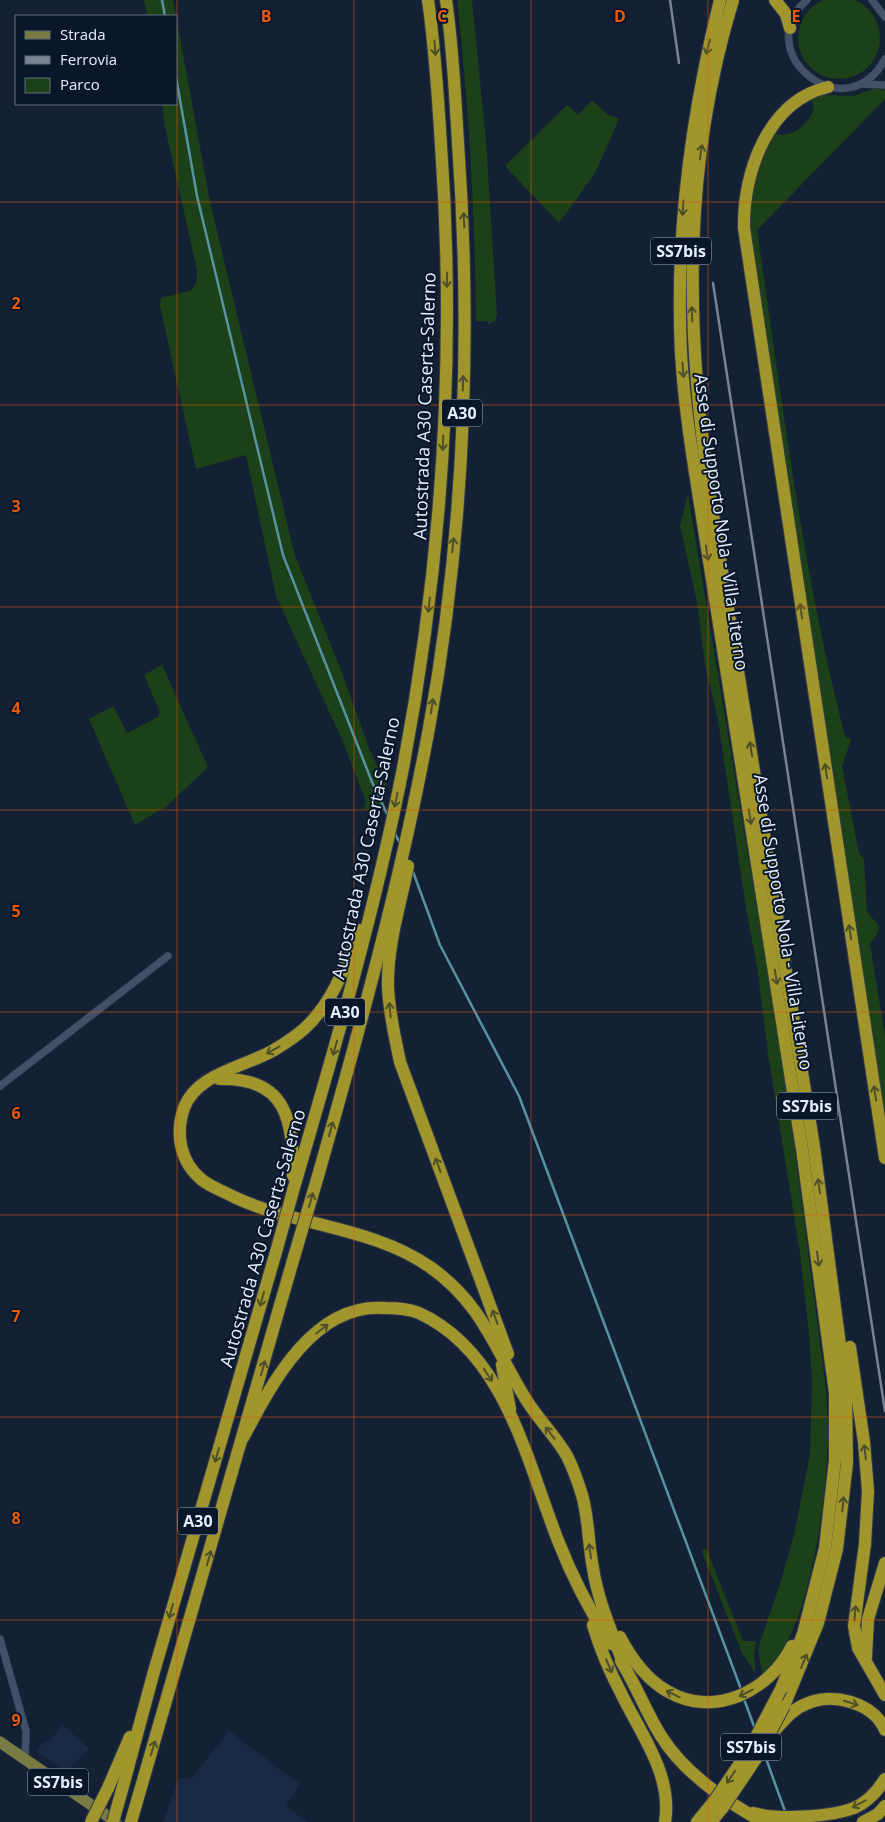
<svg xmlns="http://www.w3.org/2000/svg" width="885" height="1822" font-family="'Open Sans',sans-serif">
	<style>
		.built { fill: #192a44 }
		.green { fill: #1c4017 }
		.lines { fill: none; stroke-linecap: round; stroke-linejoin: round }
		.stream { stroke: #5692a4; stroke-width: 2.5 }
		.street-casing { stroke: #343c4c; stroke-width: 8 }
		.primary-casing { stroke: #343c4c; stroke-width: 12 }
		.highway-casing { stroke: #343c4c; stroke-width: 14 }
		.street { stroke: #425168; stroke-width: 7 }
		.primary { stroke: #7a7a43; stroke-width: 11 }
		.highway { stroke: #a0962b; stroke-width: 12 }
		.rail { stroke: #788393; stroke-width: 2.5 }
		.highway-bridge-casing { stroke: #343c4c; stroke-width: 14; stroke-linecap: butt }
		.highway-bridge { stroke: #a0962b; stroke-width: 12 }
		.oneway { stroke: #4e502a }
		.grid { fill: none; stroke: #e8590c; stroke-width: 1; stroke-opacity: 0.55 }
		.labels { text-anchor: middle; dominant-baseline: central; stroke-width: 4; stroke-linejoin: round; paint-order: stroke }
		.shield { fill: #0a172a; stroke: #a3aebd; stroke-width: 1 }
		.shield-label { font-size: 16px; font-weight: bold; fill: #e5eefc }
		.street-label { font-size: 18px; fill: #e5eefc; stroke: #0a172a }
		.grid-label { font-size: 16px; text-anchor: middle; font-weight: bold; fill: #e8590c; stroke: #0a172a; stroke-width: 4; stroke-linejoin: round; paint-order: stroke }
	</style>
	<rect width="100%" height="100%" fill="#142134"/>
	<!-- built -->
	<g class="built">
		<polygon points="63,1725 89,1749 66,1772 36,1751 45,1741 48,1743"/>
		<polygon points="229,1731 300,1784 286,1806 307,1822 163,1822 179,1778 191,1779"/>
	</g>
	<!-- green -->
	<g class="green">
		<circle cx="839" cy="38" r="41"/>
		<polygon points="144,0 173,0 177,21 210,202 295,556 341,670 369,748 387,787 383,808 364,809 366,802 343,742 276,596 246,455 196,469 160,306 161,298 192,290 197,281 197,270 165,127 162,104 176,104 176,16 147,16"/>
		<path d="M457,0H472L486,142L497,315L495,321L488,324L487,321H476C475,213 469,107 457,0Z"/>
		<path d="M875,88L885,90V99L757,230C782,399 802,570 845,736L851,740L842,766L859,853L864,860L867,912L879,926L878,933L870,944L885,1036V1120L749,222C753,187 758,164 775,134C794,138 807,125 814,109L811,98L820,95L854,96Z"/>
		<polygon points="592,100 607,114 619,119 595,173 559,223 505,166 567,105 578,115"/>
		<path d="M688,494L787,1090L826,1389C827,1405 828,1422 828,1438C827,1494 810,1641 762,1674L758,1648L781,1581L794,1535L810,1454L812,1383L809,1334L800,1253L768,1054L757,966L747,914L718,720L705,665L697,602L680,526Z"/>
		<polygon points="162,665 208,767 167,806 135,825 89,719 113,706 127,733 158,717 160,712 144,675"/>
		<polygon points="706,1548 743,1641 756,1641 754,1657 756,1674 742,1653 704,1557 702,1551"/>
	</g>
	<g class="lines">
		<!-- stream -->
		<g class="stream">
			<polyline points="162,0 165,16"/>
			<polyline points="176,77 197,196 283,555 372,782 388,816"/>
			<polyline points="394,831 400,844"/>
			<polyline points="412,869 440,945 519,1096 741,1689"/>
			<polyline points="744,1699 755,1729"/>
			<polyline points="764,1753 786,1814"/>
		</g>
		<!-- street casing -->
		<g class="street-casing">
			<g id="street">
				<path d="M807,0C748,52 846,132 885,59"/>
				<polyline points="872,0 885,17"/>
				<polyline points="861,84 885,85"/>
				<polyline points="0,1086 168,956"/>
				<polyline points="0,1639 26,1731 25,1759"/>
			</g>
		</g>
		<!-- primary casing -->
		<g class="primary-casing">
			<polyline id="primary" points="0,1742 116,1822"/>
		</g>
		<!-- highway casing -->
		<g class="highway-casing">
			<g id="highway">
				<polyline points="775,0 786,14 790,28"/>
				<path d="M828,87C768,101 743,172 744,228L885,1158"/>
				<polyline points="711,502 814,1147 846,1391 847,1463 837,1549 818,1623 784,1706"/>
				<polyline points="700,504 802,1149 835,1393 835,1460 825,1548 803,1634 781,1689"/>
				<path d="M408,866C400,906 387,946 388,987C389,1013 395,1037 400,1062L508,1354"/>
				<path d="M360,930C346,964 333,1003 304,1029C295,1037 284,1044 274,1050C245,1067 197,1073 184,1108C175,1134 180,1162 202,1180C211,1187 223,1191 234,1197C296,1226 373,1227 430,1267C483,1304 495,1350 527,1401C539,1420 556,1437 567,1456C573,1468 578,1482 582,1495C589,1519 588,1544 593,1568C598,1602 613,1635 625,1668"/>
				<path d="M219,1079C287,1077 293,1120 293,1176"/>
				<path d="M318,1176C360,1028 401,880 429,728C464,536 472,338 458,143C455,95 453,47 446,0"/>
				<path d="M293,1191C334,1051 375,911 403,768C442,563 456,353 441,145C438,96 435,48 428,0"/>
				<polyline points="850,1347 864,1442 868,1491 865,1544 854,1626 858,1648 885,1695"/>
				<polyline points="502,1365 510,1409"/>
				<path d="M243,1438C271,1385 313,1302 385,1308C396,1308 409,1309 419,1313C506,1353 527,1463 559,1543C573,1579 590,1611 611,1644"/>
				<path d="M593,1625C600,1649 610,1672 621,1693C640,1733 673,1775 665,1822"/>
				<path d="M620,1637C631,1658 646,1679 667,1691C714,1719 770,1691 792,1646"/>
				<polyline points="866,1657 868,1619 885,1563"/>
				<path d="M621,1661C636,1685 646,1712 661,1736C684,1773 725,1801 763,1822"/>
				<path d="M773,1732C783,1722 792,1709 806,1704C832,1692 873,1702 885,1730"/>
				<polyline points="108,1788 130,1737"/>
				<polyline points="122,1790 153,1675 276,1252"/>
				<path d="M753,1813C778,1820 830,1817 854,1808C868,1802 877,1792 885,1779"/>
				<polyline points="131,1822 294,1257"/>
				<polyline points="697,1822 715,1800"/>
				<polyline points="711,1822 724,1806"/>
				<polyline points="863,1822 878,1814 885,1806"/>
			</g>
		</g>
		<!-- street -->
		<use href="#street" class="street"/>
		<!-- primary -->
		<use href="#primary" class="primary"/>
		<!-- highway -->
		<use href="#highway" class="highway"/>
		<!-- rail -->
		<g class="rail">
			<polyline points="670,0 679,63"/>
			<polyline points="713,283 885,1411"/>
		</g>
		<!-- highway-bridge casing -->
		<g class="highway-bridge-casing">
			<g id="highway-bridge">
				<path d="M711,502C685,331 682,167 733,0"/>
				<path d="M700,504C692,454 684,404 681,353C675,233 691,116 720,0"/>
				<polyline points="276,1252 293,1191"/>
				<polyline points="294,1257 318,1176"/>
				<polyline points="715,1800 749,1750 781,1689"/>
				<polyline points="724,1806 757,1757 784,1706"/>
				<polyline points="91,1822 108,1788"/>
				<polyline points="113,1822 122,1790"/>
			</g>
		</g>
		<!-- highway-bridge -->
		<use href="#highway-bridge" class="highway-bridge"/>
	</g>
	<!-- one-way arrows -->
	<defs><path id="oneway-shaft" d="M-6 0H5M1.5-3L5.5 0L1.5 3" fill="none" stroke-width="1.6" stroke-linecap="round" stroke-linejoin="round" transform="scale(1.25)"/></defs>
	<g class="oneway">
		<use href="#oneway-shaft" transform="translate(708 47) rotate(104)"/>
		<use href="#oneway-shaft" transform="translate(435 48) rotate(86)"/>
		<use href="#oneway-shaft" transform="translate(701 152) rotate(-81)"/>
		<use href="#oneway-shaft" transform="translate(683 208) rotate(94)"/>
		<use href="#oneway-shaft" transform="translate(464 220) rotate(-93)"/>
		<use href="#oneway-shaft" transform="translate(447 280) rotate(91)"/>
		<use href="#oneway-shaft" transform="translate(692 314) rotate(-92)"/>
		<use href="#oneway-shaft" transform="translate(683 370) rotate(86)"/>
		<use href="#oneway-shaft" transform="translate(463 383) rotate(-89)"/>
		<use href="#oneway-shaft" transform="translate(443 443) rotate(92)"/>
		<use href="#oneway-shaft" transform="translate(453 545) rotate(-84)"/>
		<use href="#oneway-shaft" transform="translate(707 553) rotate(81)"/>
		<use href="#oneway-shaft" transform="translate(429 605) rotate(96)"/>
		<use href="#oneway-shaft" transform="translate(801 611) rotate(-99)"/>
		<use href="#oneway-shaft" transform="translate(432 706) rotate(-81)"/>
		<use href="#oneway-shaft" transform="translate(751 749) rotate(-99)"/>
		<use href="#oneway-shaft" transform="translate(826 771) rotate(-99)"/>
		<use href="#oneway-shaft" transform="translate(396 800) rotate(102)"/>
		<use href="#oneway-shaft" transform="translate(750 817) rotate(81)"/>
		<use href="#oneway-shaft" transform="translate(850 932) rotate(-99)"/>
		<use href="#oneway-shaft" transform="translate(776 977) rotate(81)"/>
		<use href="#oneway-shaft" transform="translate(390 1010) rotate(-95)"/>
		<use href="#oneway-shaft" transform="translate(335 1048) rotate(106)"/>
		<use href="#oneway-shaft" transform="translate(273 1050) rotate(151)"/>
		<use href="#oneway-shaft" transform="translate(875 1093) rotate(-99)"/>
		<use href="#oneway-shaft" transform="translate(331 1129) rotate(-74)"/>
		<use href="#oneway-shaft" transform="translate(438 1165) rotate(-110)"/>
		<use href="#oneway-shaft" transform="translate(819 1186) rotate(-98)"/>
		<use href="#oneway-shaft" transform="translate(311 1200) rotate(-74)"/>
		<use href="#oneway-shaft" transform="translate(818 1259) rotate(82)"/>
		<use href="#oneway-shaft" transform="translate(262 1299) rotate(106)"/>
		<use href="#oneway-shaft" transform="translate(495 1317) rotate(-110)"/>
		<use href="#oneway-shaft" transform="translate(322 1329) rotate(-37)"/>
		<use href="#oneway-shaft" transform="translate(263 1368) rotate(-74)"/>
		<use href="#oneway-shaft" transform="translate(488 1375) rotate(56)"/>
		<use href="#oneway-shaft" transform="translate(550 1433) rotate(-128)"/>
		<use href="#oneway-shaft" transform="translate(865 1452) rotate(-97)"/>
		<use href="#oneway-shaft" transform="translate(217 1455) rotate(106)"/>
		<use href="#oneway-shaft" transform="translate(843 1504) rotate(-84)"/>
		<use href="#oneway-shaft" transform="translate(590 1551) rotate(-98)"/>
		<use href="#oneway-shaft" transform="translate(209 1558) rotate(-74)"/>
		<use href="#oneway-shaft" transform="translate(171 1611) rotate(106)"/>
		<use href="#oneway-shaft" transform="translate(855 1613) rotate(-86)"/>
		<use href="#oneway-shaft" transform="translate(804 1661) rotate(-68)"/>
		<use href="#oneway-shaft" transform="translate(609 1666) rotate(67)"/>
		<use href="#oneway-shaft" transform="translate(746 1693) rotate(154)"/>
		<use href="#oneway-shaft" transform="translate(673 1694) rotate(-154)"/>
		<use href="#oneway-shaft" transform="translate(851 1703) rotate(17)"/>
		<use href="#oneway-shaft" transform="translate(153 1748) rotate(-73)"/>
		<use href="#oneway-shaft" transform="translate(731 1777) rotate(124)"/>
		<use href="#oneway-shaft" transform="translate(859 1804) rotate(152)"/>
	</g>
	<!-- grid -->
	<path class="grid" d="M177,0V1822M354,0V1822M531,0V1822M708,0V1822M0,202H885M0,405H885M0,607H885M0,810H885M0,1012H885M0,1215H885M0,1417H885M0,1620H885"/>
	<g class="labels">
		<!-- shield labels -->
		<g class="shield">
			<rect x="651" y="237.5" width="60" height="27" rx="4"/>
			<rect x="442" y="399.5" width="40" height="27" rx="4"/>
			<rect x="325" y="998.5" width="40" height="27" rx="4"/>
			<rect x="777" y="1092.5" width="60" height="27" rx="4"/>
			<rect x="178" y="1507.5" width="40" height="27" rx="4"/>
			<rect x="721" y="1733.5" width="60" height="27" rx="4"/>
			<rect x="28" y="1768.5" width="60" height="27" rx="4"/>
		</g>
		<g class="shield-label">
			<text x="681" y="251">SS7bis</text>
			<text x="462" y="413">A30</text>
			<text x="345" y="1012">A30</text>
			<text x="807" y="1106">SS7bis</text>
			<text x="198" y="1521">A30</text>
			<text x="751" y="1747">SS7bis</text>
			<text x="58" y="1782">SS7bis</text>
		</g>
		<!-- street labels -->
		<g class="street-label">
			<text transform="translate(424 406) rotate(-88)">Autostrada A30 Caserta-Salerno</text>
			<text transform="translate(722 522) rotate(82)">Asse di Supporto Nola - Villa Literno</text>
			<text transform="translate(365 848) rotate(-78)">Autostrada A30 Caserta-Salerno</text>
			<text transform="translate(784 922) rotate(81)">Asse di Supporto Nola - Villa Literno</text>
			<text transform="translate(262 1238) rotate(-74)">Autostrada A30 Caserta-Salerno</text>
		</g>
	</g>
	<g class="grid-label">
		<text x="266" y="22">B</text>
		<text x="442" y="22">C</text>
		<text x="620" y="22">D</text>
		<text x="796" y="22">E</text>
		<text x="16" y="309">2</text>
		<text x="16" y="512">3</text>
		<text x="16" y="714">4</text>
		<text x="16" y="917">5</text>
		<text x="16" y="1119">6</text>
		<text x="16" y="1322">7</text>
		<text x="16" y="1524">8</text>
		<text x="16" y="1726">9</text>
	</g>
	<!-- legend -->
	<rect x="15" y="15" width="162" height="90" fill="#0a172a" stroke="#626d7e"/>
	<rect x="25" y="31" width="25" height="8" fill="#7a7a43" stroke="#626d7e"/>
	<text x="60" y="40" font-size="15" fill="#e5eefc">Strada</text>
	<rect x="25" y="56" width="25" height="8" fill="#788393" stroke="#626d7e"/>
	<text x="60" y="65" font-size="15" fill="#e5eefc">Ferrovia</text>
	<rect x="25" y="78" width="25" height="15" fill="#1c4017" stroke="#626d7e"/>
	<text x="60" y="90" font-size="15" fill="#e5eefc">Parco</text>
</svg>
